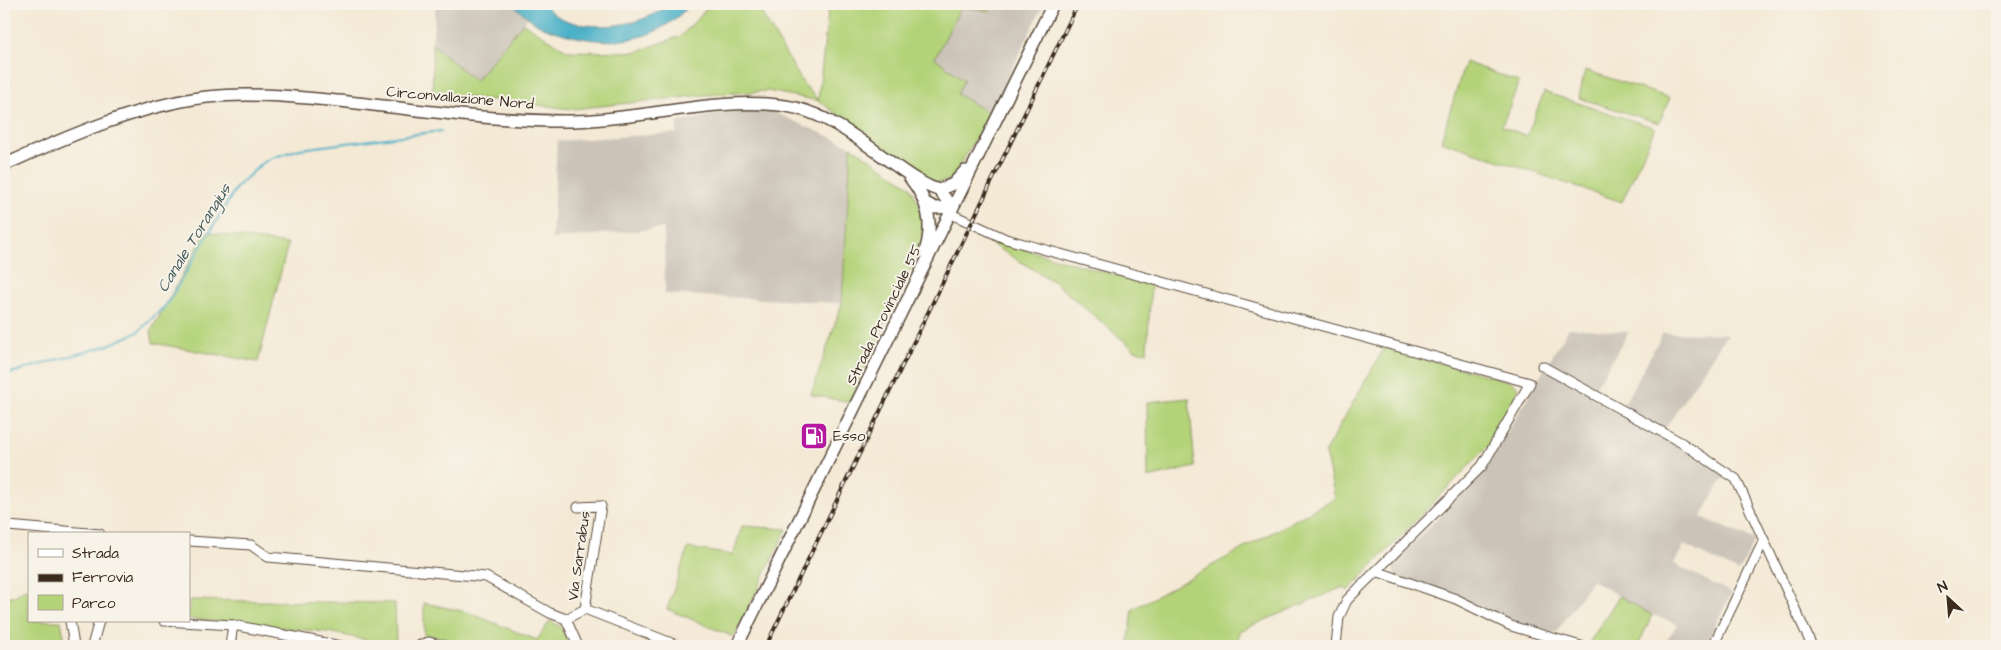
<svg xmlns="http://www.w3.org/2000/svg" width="2001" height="650" font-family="'Architects Daughter',sans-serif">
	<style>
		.industrial { fill: #cbc3b8 }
		.green { fill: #b4d379; stroke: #787e4c }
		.water { fill: #48b0c7; stroke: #426d72 }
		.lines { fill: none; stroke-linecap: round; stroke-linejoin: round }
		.stream { stroke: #48b0c7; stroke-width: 2 }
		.minor-casing { stroke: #574739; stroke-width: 11 }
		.major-casing { stroke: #574739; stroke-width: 14 }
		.minor { stroke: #fff; stroke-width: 9 }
		.major { stroke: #fff; stroke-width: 11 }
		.rail-casing { stroke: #3b2a1e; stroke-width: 4 }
		.rail { stroke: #f7f3e8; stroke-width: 2; stroke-dasharray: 5.5; stroke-linecap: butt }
		.labels { text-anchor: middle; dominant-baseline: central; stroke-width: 4; stroke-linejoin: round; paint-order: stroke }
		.street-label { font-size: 15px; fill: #3b2a1e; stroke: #f7f3e8 }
		.poi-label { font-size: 15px; fill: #3b2a1e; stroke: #f7f3e8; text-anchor: start }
		.water-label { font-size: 16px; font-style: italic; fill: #405959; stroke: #f7f3e8 }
	</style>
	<rect width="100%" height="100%" fill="#f7f3e8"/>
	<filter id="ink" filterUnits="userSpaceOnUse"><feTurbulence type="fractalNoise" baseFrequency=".02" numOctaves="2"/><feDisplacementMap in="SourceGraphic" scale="10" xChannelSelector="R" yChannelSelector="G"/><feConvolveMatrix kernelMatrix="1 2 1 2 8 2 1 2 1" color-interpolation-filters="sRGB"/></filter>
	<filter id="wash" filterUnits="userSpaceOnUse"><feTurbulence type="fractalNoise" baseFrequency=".0096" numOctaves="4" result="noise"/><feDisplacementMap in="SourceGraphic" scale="20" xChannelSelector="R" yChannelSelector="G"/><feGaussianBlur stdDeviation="1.12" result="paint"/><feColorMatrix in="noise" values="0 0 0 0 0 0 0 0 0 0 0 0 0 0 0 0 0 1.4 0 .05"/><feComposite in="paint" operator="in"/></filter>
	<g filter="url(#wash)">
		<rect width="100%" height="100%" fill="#f4e9d5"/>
		<!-- industrial -->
		<g class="industrial">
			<polygon points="436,4 512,4 528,17 475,81 432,44"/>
			<polygon points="992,4 1044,4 990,114 957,94 935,58 961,7 988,11"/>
			<polygon points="769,110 851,146 842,303 665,294 664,228 552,239 557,141 677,133 677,123 725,112"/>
			<polygon points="1569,328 1629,332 1590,396 1618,415 1663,333 1727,334 1661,435 1725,475 1701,517 1755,540 1739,572 1684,545 1674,564 1732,593 1717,621 1708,646 1664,646 1677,624 1647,613 1592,580 1556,633 1526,628 1480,606 1396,577 1392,565 1485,469"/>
		</g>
		<!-- green -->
		<g class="green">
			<path d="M711,4H756L803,83L818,100L829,4H992L989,11L961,7L935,58L964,80L957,94L990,114L952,178C939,185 933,183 921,176L819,101L768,91L705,95L572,109L433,93L432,44L475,81L523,23L568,51L636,52L681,36Z"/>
			<polygon points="1465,62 1519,82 1502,126 1527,136 1544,92 1655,128 1622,202 1441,141"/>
			<polygon points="1585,70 1670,98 1659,123 1579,98"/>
			<polygon points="851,146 910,186 919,205 925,226 921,245 850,402 811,395 842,303"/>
			<polygon points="206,232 288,244 258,362 153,343 151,331"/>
			<polygon points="980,237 1151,285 1147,352 1135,350 1054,282"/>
			<polygon points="1384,348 1512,382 1519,388 1489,445 1348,591 1343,587 1239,631 1238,646 1128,646 1133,609 1335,498 1325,452"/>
			<polygon points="1189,398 1195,467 1148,478 1147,402"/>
			<polygon points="742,526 787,529 734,637 667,609 688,548 733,555"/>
			<polygon points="26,588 29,590 29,621 61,621 66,646 4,646 4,596 15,596"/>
			<polygon points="1619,596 1652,615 1638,646 1607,646 1589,643"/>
			<polygon points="189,600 395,603 396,646 328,632 189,619"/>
			<polygon points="424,603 467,612 537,640 550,621 561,627 570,646 454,646 447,638 424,635"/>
		</g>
		<!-- water -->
		<path class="water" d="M512,4H551L548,9C573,35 644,29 668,4H690C653,49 597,47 546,28C534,24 522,12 512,4Z"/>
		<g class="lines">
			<!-- stream -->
			<polyline class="stream" points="4,375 106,346 138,332 167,304 236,188 261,164 272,158 300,149 441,131"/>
		</g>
	</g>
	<g filter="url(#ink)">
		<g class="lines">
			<!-- minor casing -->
			<g class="minor-casing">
				<g id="minor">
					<polyline points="949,213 1006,239 1530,383 1482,466 1347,600 1339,617 1336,646"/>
					<polyline points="1542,366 1682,443 1736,479 1812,646"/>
					<polyline points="8,526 100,534"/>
					<polyline points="189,541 251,545 268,557 486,577 550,613 566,619"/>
					<polyline points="1376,571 1456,599 1511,626 1581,646"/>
					<polyline points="585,609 679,646"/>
					<polyline points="566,619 585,609 601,506 578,507"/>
					<polyline points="566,619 578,646"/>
					<polyline points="70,621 74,646"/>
					<polyline points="164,621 233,625 341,646"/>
					<polyline points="92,646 99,621"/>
					<polyline points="230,646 233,625"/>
					<polyline points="418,646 429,642 444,646"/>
					<polyline points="1713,646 1764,540"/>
				</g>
			</g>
			<!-- major casing -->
			<g class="major-casing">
				<g id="major">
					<path d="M4,165C66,137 139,105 207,97C251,92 295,97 339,101C416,109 494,122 572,121C644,120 726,93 796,108C841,119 878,156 917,180C925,184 930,188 939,190L952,207"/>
					<path d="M910,178C928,200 934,225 925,252"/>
					<polyline points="939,190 953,184 965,171"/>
					<polyline points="924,202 935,208 952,207"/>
					<polyline points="737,646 1053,4"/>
				</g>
			</g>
			<!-- minor -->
			<use href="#minor" class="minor"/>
			<!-- major -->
			<use href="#major" class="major"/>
			<!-- rail casing -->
			<g class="rail-casing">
				<polyline id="rail" points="766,646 1078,4"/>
			</g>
			<!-- rail -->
			<use href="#rail" class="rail"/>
		</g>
	</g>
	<!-- icons -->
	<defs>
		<g id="fuel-square" transform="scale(1.4375)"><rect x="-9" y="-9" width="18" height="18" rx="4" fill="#b5179e" stroke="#f7f3e8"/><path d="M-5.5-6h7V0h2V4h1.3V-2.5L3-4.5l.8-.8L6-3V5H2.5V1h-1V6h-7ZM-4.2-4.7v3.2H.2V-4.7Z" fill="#fff"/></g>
	</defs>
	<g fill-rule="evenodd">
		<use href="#fuel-square" x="814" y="436"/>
	</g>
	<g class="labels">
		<!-- street labels -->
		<g class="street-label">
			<text transform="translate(460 98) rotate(5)">Circonvallazione Nord</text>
			<text transform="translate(884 315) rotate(-64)">Strada Provinciale 55</text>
			<text transform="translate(579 556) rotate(-82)">Via Sarrabus</text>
		</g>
		<!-- poi labels -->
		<g class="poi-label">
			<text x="833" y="436">Esso</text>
		</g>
		<!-- water labels -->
		<g class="water-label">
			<text transform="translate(194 238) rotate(-58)">Canale Torangius</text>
		</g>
	</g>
	<!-- margin -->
	<rect width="2001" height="650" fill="none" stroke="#f7f3e8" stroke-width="20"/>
	<!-- legend -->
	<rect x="28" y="532" width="162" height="90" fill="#f7f3e8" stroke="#aca397"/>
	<rect x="38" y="549" width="25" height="8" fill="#ffffff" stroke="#aca397"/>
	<text x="72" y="558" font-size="15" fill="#3b2a1e">Strada</text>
	<rect x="38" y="574" width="25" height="8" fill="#3b2a1e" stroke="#aca397"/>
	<text x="72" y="582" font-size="15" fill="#3b2a1e">Ferrovia</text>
	<rect x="38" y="595" width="25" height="15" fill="#b4d379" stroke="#aca397"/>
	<text x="72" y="608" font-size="15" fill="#3b2a1e">Parco</text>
	<!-- north arrow -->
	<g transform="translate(1948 598) rotate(334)" stroke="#f7f3e8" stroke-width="4" paint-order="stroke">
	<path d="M0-4L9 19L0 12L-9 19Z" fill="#3b2a1e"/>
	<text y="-8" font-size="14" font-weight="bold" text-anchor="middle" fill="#3b2a1e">N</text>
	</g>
</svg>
